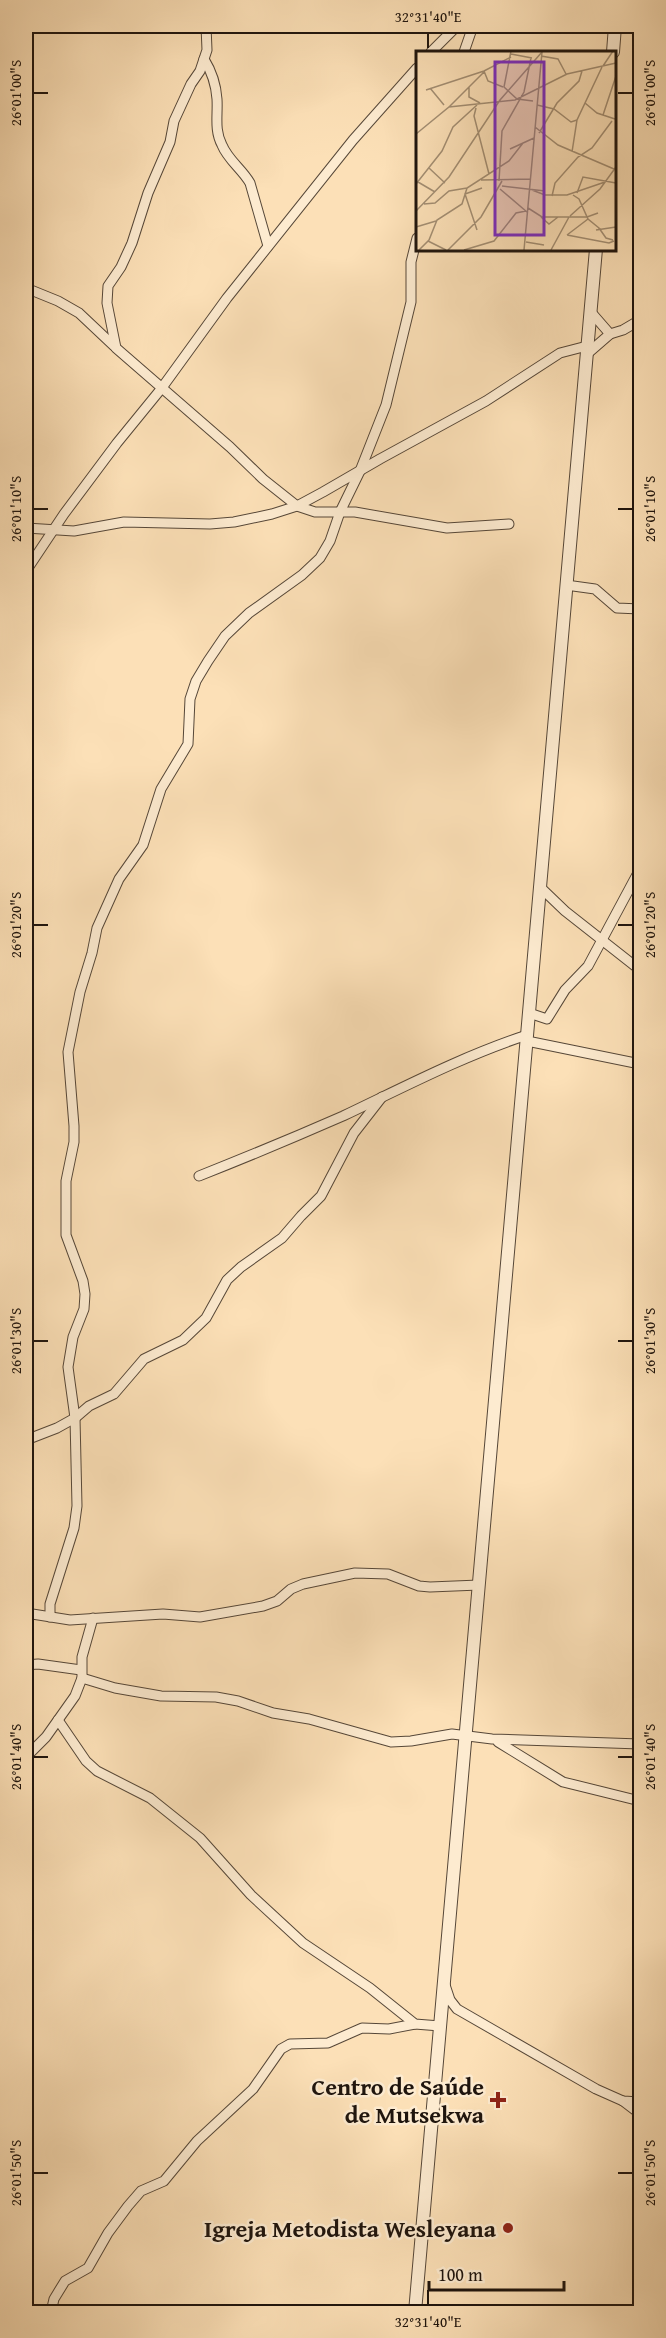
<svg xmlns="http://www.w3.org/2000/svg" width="666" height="2338" font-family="'Gentium Book Plus',serif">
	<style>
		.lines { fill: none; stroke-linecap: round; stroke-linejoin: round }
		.minor-casing { stroke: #564738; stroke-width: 11 }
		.tertiary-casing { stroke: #564738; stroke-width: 14 }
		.minor { stroke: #fdebd0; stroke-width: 9 }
		.tertiary { stroke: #fdebd0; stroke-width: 12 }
		.ticks { fill: none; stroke: #1e140d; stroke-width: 2 }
		.poi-dot { fill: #8f2418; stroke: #fdebd0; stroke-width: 2 }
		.labels { text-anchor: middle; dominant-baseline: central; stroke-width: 5; stroke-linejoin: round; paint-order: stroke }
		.poi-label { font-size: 24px; font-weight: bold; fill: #1e140d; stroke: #fdebd0; text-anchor: end }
		.inset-road { fill: none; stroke: #a38e73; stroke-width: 1.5 }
		.view { fill: #7b2cbf; fill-opacity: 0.15; stroke: #7b2cbf; stroke-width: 3 }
		.inset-edge { fill: none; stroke: #1e140d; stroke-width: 3 }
		.neatline { fill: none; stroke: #1e140d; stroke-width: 2 }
		.ticks-label { font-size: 15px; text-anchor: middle; fill: #1e140d }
	</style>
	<rect width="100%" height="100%" fill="#fce0b7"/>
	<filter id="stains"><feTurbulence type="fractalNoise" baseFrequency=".00333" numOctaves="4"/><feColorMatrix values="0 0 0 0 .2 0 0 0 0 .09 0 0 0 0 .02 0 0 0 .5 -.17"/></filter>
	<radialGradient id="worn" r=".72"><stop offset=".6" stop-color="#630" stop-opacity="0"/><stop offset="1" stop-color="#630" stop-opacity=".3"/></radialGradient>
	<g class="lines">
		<!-- minor casing -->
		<g class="minor-casing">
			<g id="minor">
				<polyline points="206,26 207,50 200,71 191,84 174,121 170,142 148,193 132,243 121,267 108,286 107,303 116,348 230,447 263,479 297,506 315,512 355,512 447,528 509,524"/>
				<polyline points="431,52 457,26"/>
				<polyline points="464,52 473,26"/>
				<path d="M204,59C212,72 216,84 217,99C218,115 214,130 222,145C228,160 242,169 250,183L268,246"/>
				<polyline points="26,288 58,301 79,313 114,346"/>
				<polyline points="590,311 610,334"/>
				<polyline points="587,354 610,334 623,330 640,320"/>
				<polyline points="26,528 74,531 124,522 210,524 234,522 272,514 297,506 323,492 380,459 486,401 560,353 587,346"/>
				<polyline points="26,571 64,514 117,443 161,389 227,298 353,140 417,68"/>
				<polyline points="566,585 595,589 617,608 640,609"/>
				<polyline points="540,887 565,911 640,970"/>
				<polyline points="529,1013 547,1019 565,990 588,966 640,869"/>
				<polyline points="527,1041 640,1064"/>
				<path d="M199,1176C247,1157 295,1137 343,1116C404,1087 463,1056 527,1035"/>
				<polyline points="26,1440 57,1428 75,1418 89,1406 114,1394 144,1359 183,1340 206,1318 227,1280 241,1267 282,1238 301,1216 321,1196 354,1133 382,1097"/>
				<polyline points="26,1613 70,1620 163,1614 200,1617 263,1606 277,1601 291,1589 303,1584 355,1573 388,1574 419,1586 430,1587 479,1585"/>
				<polyline points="50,1617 50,1604 74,1528 77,1506 75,1418 68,1367 73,1337 84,1309 85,1294 83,1281 66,1235 66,1181 74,1142 74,1126 68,1052 80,992 92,953 97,928 119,879 143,845 161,789 188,744 190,699 196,681 208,661 225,636 249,613 302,575 320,558 330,541 340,512 360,471 386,405 411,302 411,262 417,238"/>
				<polyline points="26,1665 38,1664 81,1670"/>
				<polyline points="82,1678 115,1688 161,1696 216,1697 238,1701 273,1713 309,1719 391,1742 411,1741 452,1734 492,1739 640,1744"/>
				<polyline points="58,1720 86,1761 97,1771 150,1798 200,1838 251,1895 303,1943 370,1988 415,2024 440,2026"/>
				<polyline points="498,1742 563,1782 640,1801"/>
				<polyline points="26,1757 46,1737 75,1696 82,1678 82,1657 93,1618"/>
				<polyline points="445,1985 450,2000 457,2009 596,2089 623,2101 640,2102"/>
				<polyline points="623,2101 640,2114"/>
				<polyline points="51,2312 54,2299 65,2281 88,2268 108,2233 128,2206 141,2191 164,2181 197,2141 253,2089 281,2049 290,2044 328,2043 362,2028 389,2029 415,2024"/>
			</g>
		</g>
		<!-- tertiary casing -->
		<g class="tertiary-casing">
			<g id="tertiary">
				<polyline points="613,52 615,26"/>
				<polyline points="415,2312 596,249"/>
			</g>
		</g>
		<!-- minor -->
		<use href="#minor" class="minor"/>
		<!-- tertiary -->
		<use href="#tertiary" class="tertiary"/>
	</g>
	<!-- ticks -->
	<path class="ticks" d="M428,33V48M33,93H48M618,93H633M33,509H48M618,509H633M33,925H48M618,925H633M33,1341H48M618,1341H633M33,1757H48M618,1757H633M33,2173H48M618,2173H633M428,2290V2305"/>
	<!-- markers -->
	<g class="poi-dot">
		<path d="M495 2091h6v6h6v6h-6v6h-6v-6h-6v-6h6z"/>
		<circle cx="508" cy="2228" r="6"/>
	</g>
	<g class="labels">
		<!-- poi labels -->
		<g class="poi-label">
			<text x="484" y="2086">Centro de Saúde<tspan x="484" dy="28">de Mutsekwa</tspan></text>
			<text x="496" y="2228">Igreja Metodista Wesleyana</text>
		</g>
	</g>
	<!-- overview -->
	<g transform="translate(416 51)">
		<rect width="200" height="200" fill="#fce0b7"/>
		<path class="inset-road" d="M95,0L88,36L101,48L117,50M95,3L116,7M125,5L142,8L150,23M187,15L197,0M68,20L72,30L87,36M53,36V46L64,52M14,37L28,54M123,37L151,23L200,12M10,39L68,20L95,6M169,52L181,62L199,68M121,54L138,58L155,71L161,69M33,56L68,21M60,57L58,65L73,123M187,64L200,25M119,76L142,94L198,118M123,82L141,52L163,30L166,20M0,83L33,56L99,49L123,37M94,98L118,87M156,101L161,69L186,16M13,117L29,132M65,129L115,128M83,130L86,80L108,41L115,7M2,131L19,141M0,133L26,100L37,76L61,54M86,135L129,140M84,138L111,161M116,139L129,144H151L189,131M161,142L167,126L200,132M157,144L163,148L172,168L183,177M136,145L139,132L162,106L176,97L196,70M8,153L19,152L33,140L51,137M112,157L126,166H171L182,162M0,160L33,126L84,49L126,1M154,165L184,138L200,116M125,166L133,173L142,166M0,176L20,170M183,177L190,187L197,189M61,179L49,143L66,137M180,179L200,176M151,184L193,192L198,190M151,184L172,168M12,190L30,199M110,191L128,194M3,199L13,189L21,169L46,153L51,137L93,110L107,92M32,199L65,166L86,130M48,199L78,190L100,162L110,160M108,199L126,1M135,199L153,166"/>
		<path class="view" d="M79,11H128V184H79Z"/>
		<rect width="200" height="200" class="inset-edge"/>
	</g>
	<!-- margin -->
	<rect width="666" height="2338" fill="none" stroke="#fce0b7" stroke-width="66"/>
	<!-- scale -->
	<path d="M429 2281v9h135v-9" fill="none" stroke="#1e140d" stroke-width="3"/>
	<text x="438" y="2281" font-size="18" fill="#1e140d" stroke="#fdebd0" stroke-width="4.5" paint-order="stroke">100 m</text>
	<rect x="33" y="33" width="600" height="2272" class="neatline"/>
	<g class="ticks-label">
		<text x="428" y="22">32°31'40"E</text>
		<text transform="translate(16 93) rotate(-90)" y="5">26°01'00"S</text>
		<text transform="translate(650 93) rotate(-90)" y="5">26°01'00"S</text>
		<text transform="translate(16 509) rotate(-90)" y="5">26°01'10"S</text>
		<text transform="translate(650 509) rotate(-90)" y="5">26°01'10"S</text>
		<text transform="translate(16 925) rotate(-90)" y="5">26°01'20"S</text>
		<text transform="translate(650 925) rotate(-90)" y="5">26°01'20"S</text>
		<text transform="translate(16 1341) rotate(-90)" y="5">26°01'30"S</text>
		<text transform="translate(650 1341) rotate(-90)" y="5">26°01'30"S</text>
		<text transform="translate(16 1757) rotate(-90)" y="5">26°01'40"S</text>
		<text transform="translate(650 1757) rotate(-90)" y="5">26°01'40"S</text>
		<text transform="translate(16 2173) rotate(-90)" y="5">26°01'50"S</text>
		<text transform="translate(650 2173) rotate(-90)" y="5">26°01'50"S</text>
		<text x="428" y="2327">32°31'40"E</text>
	</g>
	<rect width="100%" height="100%" filter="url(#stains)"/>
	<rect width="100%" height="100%" fill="url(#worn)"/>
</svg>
